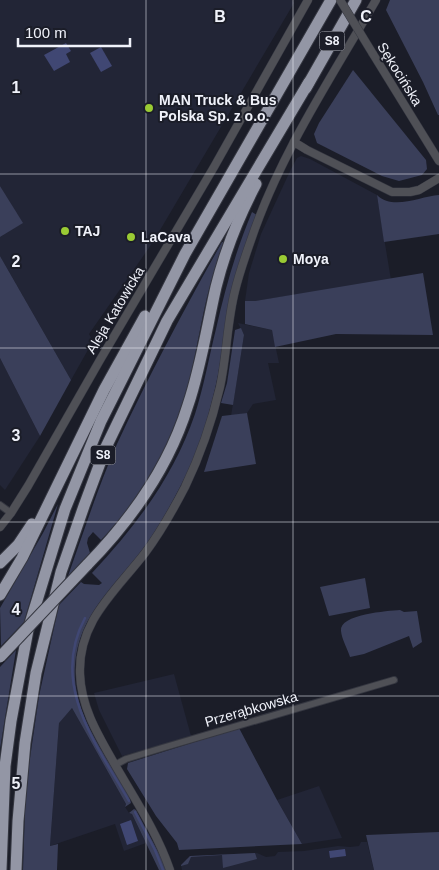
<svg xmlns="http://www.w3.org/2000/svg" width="439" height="870" font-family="Helvetica,sans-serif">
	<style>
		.built { fill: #222536 }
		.green { fill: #3a3f5a }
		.water { fill: #404773 }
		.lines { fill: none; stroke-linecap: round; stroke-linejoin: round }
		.stream { stroke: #404773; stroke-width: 2.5 }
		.minor-casing { stroke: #353741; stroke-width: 8 }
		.tertiary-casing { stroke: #353741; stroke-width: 9 }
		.motorway-casing { stroke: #353741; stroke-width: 13 }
		.minor { stroke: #4f5056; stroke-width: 6 }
		.tertiary { stroke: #4f5056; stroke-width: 8 }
		.motorway { stroke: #9396a5; stroke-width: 11 }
		.tertiary-bridge-casing { stroke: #353741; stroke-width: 9; stroke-linecap: butt }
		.motorway-bridge-casing { stroke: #353741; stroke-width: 13; stroke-linecap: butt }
		.tertiary-bridge { stroke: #4f5056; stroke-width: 8 }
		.motorway-bridge { stroke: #9396a5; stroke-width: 11 }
		.grid { fill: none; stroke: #f0f2fa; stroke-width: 1; stroke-opacity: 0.55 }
		.poi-dot { fill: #9acb34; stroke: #1b1d28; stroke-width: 2 }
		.labels { text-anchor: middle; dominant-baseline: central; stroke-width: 4; stroke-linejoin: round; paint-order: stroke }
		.shield { fill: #1b1d28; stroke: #b0b2bb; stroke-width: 1 }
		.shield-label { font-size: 12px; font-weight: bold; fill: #f0f2fa }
		.street-label { font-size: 14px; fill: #f0f2fa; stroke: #1b1d28 }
		.poi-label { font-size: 14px; font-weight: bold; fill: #f0f2fa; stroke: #1b1d28; text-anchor: start }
		.grid-label { font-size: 16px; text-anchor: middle; font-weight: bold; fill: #f0f2fa; stroke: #1b1d28; stroke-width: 4; stroke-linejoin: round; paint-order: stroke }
	</style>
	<rect width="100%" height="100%" fill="#1b1d28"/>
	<!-- built -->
	<g class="built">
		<polygon points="0,0 292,0 294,3 153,242 89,334 93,341 71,380 0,256 0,237 22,223 0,186"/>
		<polygon points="301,156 310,159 377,195 391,280 255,301 245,301 249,273 261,234 291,169 297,158"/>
		<polygon points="238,323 272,330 279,363 268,363 276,400 253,404 247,413 231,416 244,335"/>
		<polygon points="0,358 40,436 5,490 0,485"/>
		<polygon points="174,674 191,736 122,756 99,710 94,693"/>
		<polygon points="72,708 126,804 125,807 129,813 132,814 146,843 124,851 115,824 50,846 59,722"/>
		<polygon points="319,786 342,838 302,844 277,800"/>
		<polygon points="361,842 367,842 374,870 182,870 181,865 190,856 257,853 266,857 275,856 278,852 304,851 338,846 350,847 359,846"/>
	</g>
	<!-- green -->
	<g class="green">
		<polygon points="390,0 439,0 439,115 438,115 423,82 386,10"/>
		<polygon points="353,70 426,160 427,169 422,175 399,181 382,176 317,143 314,134 319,123"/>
		<polygon points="0,186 23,223 0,237"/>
		<path d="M377,195C393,211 421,196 439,195V234L384,242Z"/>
		<path d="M252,212L257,215C247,240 237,266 231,293C225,320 223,348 218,375C210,414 198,454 179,489C168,510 156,532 142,550C113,588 79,615 75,665C72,706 96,740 115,773C121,782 129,793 131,803L125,807L126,804L72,708L59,723L50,846L58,844L57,870H23L25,810L29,765L39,696L59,605L81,582L84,584L99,585L102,583L92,573C136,526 174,476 195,414C204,386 209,357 216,329C225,289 236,250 252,212Z"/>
		<path d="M222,242H224C218,260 212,278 207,297C198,335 193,374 181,411C164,460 136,503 101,540L93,532L88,538L87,543L90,553L68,576C84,531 98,487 117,444C149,375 185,308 222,242Z"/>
		<polygon points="0,256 71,380 40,436 0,358"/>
		<polygon points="423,273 433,335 336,334 275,347 272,330 245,324 245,301 255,301"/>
		<polygon points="241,328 244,335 233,405 221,403 227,383 235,330"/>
		<polygon points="247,413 256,464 204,472 222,416"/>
		<polygon points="58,504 24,622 1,646 0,608 43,533"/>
		<polygon points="365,578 370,608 329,616 320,587"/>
		<path d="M400,610L404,612L417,611L422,642L413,648L409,636L364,654L350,657C348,650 342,640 341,631C339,614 388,611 400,610Z"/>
		<polygon points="16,650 0,749 0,667"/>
		<polygon points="239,728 277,800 302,844 179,850 177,843 156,816 127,769 128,763"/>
		<polygon points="134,809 136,810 161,857 166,870 159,870 132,814 129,813"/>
		<polygon points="439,832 439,870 374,870 366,835"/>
		<polygon points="255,853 257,859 223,868 222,855 191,857 188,864 181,866 181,865 190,856"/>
	</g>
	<!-- water -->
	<g class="water">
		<polygon points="66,43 71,51 66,54 70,62 54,71 44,55"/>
		<polygon points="101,47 112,66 101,72 90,53"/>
		<polygon points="131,820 138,841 127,845 120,824"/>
		<polygon points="345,849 346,856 330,858 329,851"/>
	</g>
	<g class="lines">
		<!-- stream -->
		<g class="stream">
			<path d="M85,618C49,685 97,745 129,801"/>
			<polyline points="135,812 155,850 163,870"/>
		</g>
		<!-- minor casing -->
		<g class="minor-casing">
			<g id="minor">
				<polyline points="0,505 11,513"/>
				<polyline points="115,765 126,759 162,748 394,680"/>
			</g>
		</g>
		<!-- tertiary casing -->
		<g class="tertiary-casing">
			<g id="tertiary">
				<polyline points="373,54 439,161"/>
				<polyline points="294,142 307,150 392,192 410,192 419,190 439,178"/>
				<polyline points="0,527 11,513 28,486 100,360 214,167 308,0"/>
				<path d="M170,870C157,832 134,798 114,763C98,735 81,707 80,674C78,621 115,592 145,553C160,533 173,510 185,487C200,456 212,421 220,387C227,355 227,322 235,291C239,274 245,257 251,240C280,154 331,78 376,0"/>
			</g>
		</g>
		<!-- motorway casing -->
		<g class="motorway-casing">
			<g id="motorway">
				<polyline points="306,88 356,0"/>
				<polyline points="0,563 18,545 32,524"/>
				<path d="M87,565C132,519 169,467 188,405C201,367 207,326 216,287C225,251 239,216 256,184"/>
				<polyline points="0,595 22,558 104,390 145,316"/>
				<polyline points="1,870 5,766 11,721 28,630 65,509 101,421 185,254 331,0"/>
				<polyline points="16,870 18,821 25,743 36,673 61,572 84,506 106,447 167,321 309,82"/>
			</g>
		</g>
		<!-- minor -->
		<use href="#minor" class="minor"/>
		<!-- tertiary -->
		<use href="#tertiary" class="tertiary"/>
		<!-- motorway -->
		<use href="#motorway" class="motorway"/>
		<!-- tertiary-bridge casing -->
		<g class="tertiary-bridge-casing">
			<polyline id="tertiary-bridge" points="340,0 373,54"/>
		</g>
		<!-- motorway-bridge casing -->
		<g class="motorway-bridge-casing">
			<polyline id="motorway-bridge" points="0,657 87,565"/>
		</g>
		<!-- tertiary-bridge -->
		<use href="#tertiary-bridge" class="tertiary-bridge"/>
		<!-- motorway-bridge -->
		<use href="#motorway-bridge" class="motorway-bridge"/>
	</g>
	<!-- grid -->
	<path class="grid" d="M146,0V870M293,0V870M0,174H439M0,348H439M0,522H439M0,696H439"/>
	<!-- markers -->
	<g class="poi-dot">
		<circle cx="149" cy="108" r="5"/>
		<circle cx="65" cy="231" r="5"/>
		<circle cx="131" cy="237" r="5"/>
		<circle cx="283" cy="259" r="5"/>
	</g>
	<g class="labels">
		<!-- shield labels -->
		<g class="shield">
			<rect x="319.5" y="31.5" width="25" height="19" rx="4"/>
			<rect x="90.5" y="445.5" width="25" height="19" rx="4"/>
		</g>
		<g class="shield-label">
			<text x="332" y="41">S8</text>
			<text x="103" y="455">S8</text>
		</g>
		<!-- street labels -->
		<g class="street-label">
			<text transform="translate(400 74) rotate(58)">Sękocińska</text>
			<text transform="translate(115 310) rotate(-59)">Aleja Katowicka</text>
			<text transform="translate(251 709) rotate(-16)">Przerąbkowska</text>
		</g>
		<!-- poi labels -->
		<g class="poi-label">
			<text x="159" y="100">MAN Truck &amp; Bus<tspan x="159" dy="16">Polska Sp. z o.o.</tspan></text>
			<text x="75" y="231">TAJ</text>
			<text x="141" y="237">LaCava</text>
			<text x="293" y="259">Moya</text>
		</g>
	</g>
	<g class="grid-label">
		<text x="220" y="22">B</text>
		<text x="366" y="22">C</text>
		<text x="16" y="93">1</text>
		<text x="16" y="267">2</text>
		<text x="16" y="441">3</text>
		<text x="16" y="615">4</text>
		<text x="16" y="789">5</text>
	</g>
	<!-- scale -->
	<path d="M18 38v8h112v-8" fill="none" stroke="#f0f2fa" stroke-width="2.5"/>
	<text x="25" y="38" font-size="15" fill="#f0f2fa" stroke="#1b1d28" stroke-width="4" paint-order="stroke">100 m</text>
</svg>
